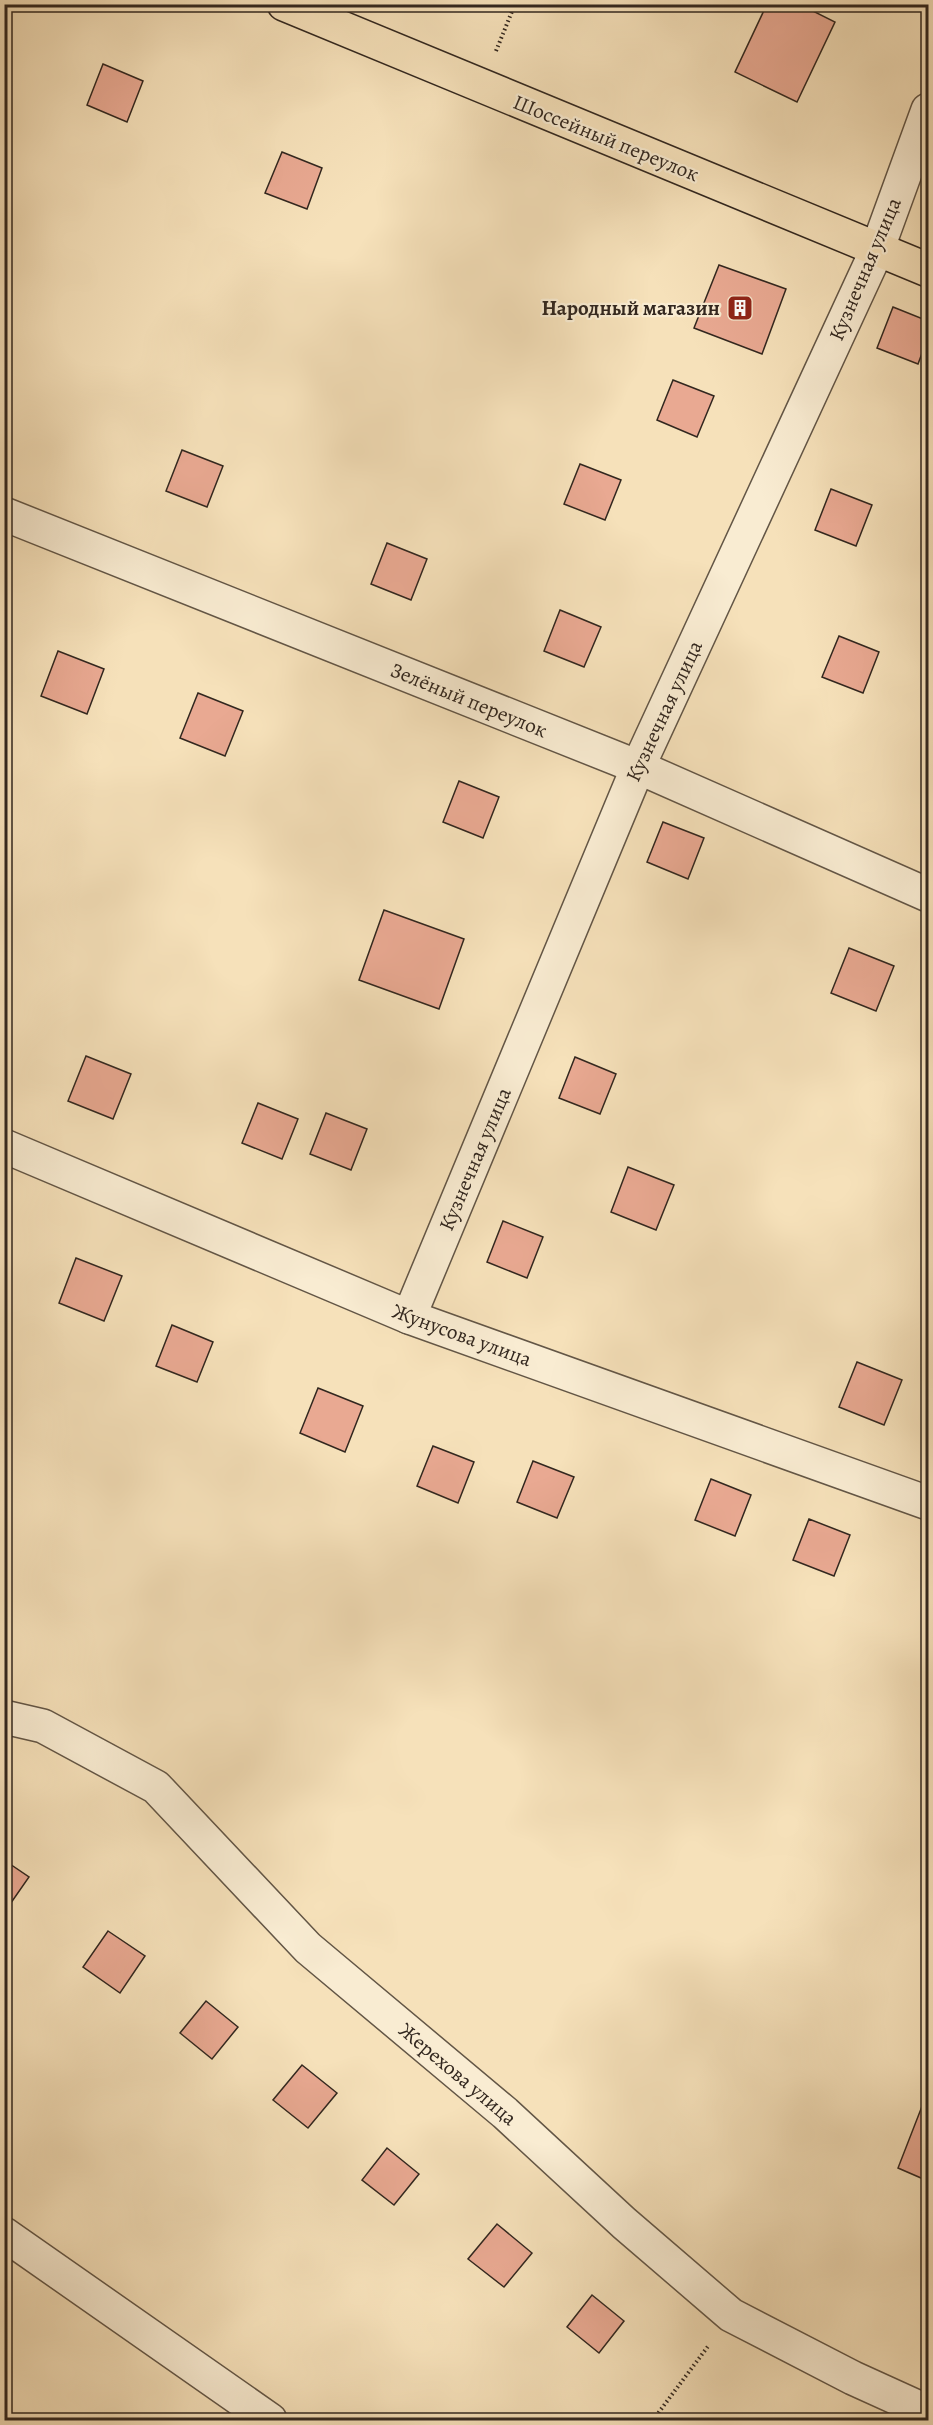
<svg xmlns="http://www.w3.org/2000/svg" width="933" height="2425" font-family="Alegreya,serif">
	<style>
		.building { fill: #e9a992; stroke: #32271f; stroke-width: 1.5 }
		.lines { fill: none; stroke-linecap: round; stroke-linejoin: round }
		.minor-casing { stroke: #635646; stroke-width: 36 }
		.major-casing { stroke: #32271f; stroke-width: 36 }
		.path { stroke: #32271f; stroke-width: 4; stroke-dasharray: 1.5 3; stroke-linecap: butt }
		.minor { stroke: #f9ecd2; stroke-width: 33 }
		.major { stroke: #f6e1ba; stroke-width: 33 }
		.labels { text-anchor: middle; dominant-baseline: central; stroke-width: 4.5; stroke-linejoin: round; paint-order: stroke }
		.street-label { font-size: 21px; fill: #32271f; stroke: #f9ecd2 }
		.poi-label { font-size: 21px; font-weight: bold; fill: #32271f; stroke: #f9ecd2; text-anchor: end }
	</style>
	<rect width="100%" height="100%" fill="#f6e1ba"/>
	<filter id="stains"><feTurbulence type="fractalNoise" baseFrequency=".00333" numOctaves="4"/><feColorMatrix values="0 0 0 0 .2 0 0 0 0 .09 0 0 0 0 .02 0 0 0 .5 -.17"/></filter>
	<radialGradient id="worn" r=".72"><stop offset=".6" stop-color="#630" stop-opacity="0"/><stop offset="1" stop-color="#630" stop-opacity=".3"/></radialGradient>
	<!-- building -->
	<g class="building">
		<polygon points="767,4 799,4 835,22 797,102 735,72"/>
		<polygon points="103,64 143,81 127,122 87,105"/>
		<polygon points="282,152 322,168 307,209 265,193"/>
		<polygon points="719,265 786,289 762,354 694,328"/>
		<polygon points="893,307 928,321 928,337 918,364 877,348"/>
		<polygon points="673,380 714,396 697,437 657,420"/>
		<polygon points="182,450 223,466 207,507 166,491"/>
		<polygon points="580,464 621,480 605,520 564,504"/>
		<polygon points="831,489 872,505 856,546 815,530"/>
		<polygon points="387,543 427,559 411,600 371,584"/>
		<polygon points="560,610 601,627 584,667 544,651"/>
		<polygon points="839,636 879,652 863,693 822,677"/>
		<polygon points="58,651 104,669 87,714 41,696"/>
		<polygon points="198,693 243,711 225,756 180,738"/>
		<polygon points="459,781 499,797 483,838 443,822"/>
		<polygon points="663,822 704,838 688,879 647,862"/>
		<polygon points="384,910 464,939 439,1009 359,980"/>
		<polygon points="849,948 894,966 876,1011 831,993"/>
		<polygon points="86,1056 131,1074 113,1119 68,1101"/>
		<polygon points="575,1057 616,1074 600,1114 559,1098"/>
		<polygon points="258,1103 298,1119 282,1159 242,1143"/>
		<polygon points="326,1113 367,1129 351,1170 310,1154"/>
		<polygon points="628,1167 674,1185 656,1230 611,1212"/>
		<polygon points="503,1221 543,1237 527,1278 487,1262"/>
		<polygon points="76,1258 122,1276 104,1321 59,1303"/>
		<polygon points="172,1325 213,1342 197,1382 156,1366"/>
		<polygon points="857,1362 902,1380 884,1425 839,1407"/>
		<polygon points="318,1388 363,1406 345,1452 300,1433"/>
		<polygon points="433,1446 474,1462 458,1503 417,1486"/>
		<polygon points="533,1461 574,1477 557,1518 517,1502"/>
		<polygon points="711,1479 751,1495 735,1536 695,1520"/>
		<polygon points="809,1519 850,1535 834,1576 793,1560"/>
		<polygon points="4,1860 29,1877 6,1910 4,1909"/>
		<polygon points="108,1931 145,1956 120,1993 83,1967"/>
		<polygon points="206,2001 238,2027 212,2059 180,2033"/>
		<polygon points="302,2065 337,2093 308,2128 273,2100"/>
		<polygon points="926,2096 928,2097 928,2181 898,2168"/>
		<polygon points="387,2148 419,2174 394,2205 362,2180"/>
		<polygon points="497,2224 532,2253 504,2287 468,2259"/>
		<polygon points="592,2295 624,2321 599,2353 567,2327"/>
	</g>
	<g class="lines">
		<!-- minor casing -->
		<g class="minor-casing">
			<g id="minor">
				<polyline points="4,514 638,767 928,895"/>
				<polyline points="4,1146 409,1317 928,1503"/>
				<polyline points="409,1317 638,767 877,250 928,110"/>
				<polyline points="4,1717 43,1726 156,1787 308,1948 505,2113 624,2223 731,2315 853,2378 928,2412"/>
				<polyline points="4,2234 270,2420"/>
			</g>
		</g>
		<!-- major casing -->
		<g class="major-casing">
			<polyline id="major" points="284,4 928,270"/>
		</g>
		<!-- path -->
		<g class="path">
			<polyline points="496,51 515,4"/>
			<polyline points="653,2420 709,2345"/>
		</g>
		<!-- minor -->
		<use href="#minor" class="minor"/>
		<!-- major -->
		<use href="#major" class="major"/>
	</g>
	<!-- icons -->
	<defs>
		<g id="building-square" transform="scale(1.35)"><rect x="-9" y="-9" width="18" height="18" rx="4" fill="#8f2418" stroke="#f9ecd2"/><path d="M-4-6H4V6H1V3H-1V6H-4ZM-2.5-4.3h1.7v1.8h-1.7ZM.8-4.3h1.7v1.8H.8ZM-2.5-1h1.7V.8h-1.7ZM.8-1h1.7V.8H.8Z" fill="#fff"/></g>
	</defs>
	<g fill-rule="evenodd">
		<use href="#building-square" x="740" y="308"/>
	</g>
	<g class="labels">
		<!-- street labels -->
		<g class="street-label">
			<text transform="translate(606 138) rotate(22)">Шоссейный переулок</text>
			<text transform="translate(865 269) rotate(-67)">Кузнечная улица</text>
			<text transform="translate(469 700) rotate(22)">Зелёный переулок</text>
			<text transform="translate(664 711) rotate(-65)">Кузнечная улица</text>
			<text transform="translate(475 1159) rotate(-67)">Кузнечная улица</text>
			<text transform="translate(462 1335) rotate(20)">Жунусова улица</text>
			<text transform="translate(458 2074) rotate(40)">Жерехова улица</text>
		</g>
		<!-- poi labels -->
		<g class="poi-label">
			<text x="720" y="308">Народный магазин</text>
		</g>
	</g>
	<!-- margin -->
	<rect width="933" height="2425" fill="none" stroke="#f6e1ba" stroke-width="24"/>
	<rect x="6" y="6" width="921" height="2413" fill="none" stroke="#32271f" stroke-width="3"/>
	<rect x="12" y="12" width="909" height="2401" fill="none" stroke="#32271f" stroke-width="1.5"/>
	<rect width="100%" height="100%" filter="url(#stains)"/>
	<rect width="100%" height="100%" fill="url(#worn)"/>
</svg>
